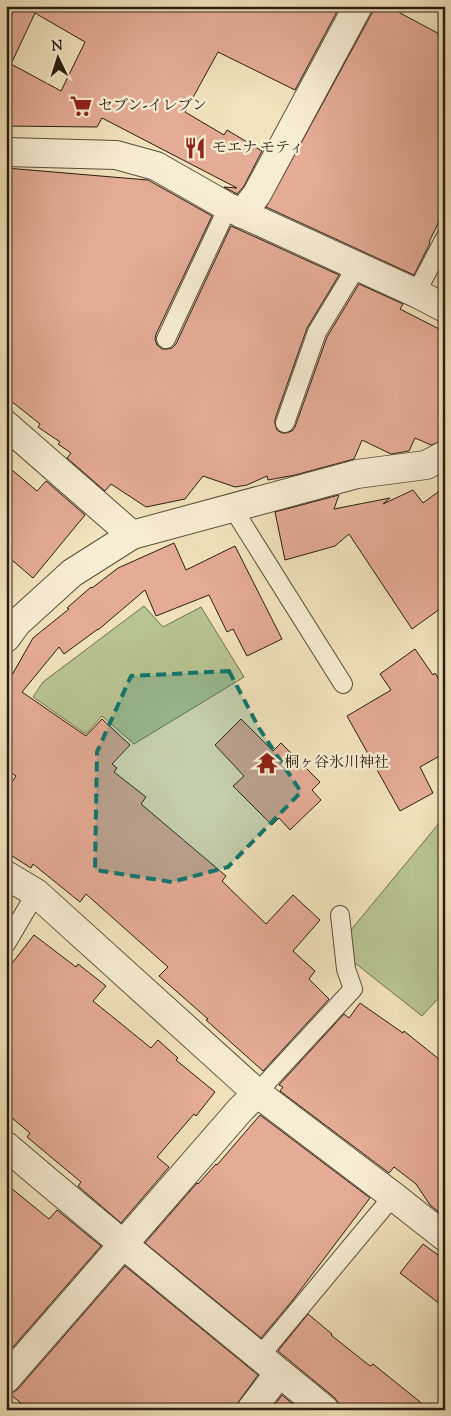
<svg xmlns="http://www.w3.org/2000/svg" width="451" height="1416" font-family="'Sorts Mill Goudy','Noto Serif JP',serif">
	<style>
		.green { fill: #b8c492; stroke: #707052 }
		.building { fill: #e4ab95; stroke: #281d12; fill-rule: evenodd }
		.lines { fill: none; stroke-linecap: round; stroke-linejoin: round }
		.lane-casing { stroke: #5a4e3c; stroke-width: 20 }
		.street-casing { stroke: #5a4e3c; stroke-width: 30 }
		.lane { stroke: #f7edd3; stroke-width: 18 }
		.street { stroke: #f7edd3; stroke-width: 28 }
		.marked { fill: #0f766e; fill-opacity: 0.2; stroke: #0f766e; stroke-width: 4; stroke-dasharray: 10 6; stroke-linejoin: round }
		.labels { text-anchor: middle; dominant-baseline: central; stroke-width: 5; stroke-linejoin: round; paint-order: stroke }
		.poi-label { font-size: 15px; fill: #281d12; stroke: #f7edd3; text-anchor: start }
	</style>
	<rect width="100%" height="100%" fill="#f2e3bc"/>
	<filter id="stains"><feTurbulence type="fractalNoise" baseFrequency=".004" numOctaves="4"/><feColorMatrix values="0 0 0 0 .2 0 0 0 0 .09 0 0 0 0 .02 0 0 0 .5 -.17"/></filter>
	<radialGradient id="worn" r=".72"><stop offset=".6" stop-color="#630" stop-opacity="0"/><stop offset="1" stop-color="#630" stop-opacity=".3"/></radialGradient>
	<!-- green -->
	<g class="green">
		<polygon points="144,606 163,627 201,607 244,677 134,744 102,716 86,734 33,697 43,682"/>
		<polygon points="445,816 445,991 422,1016 336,948"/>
	</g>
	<!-- building -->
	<g class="building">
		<path d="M6,6H340L295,90L218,52L185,112L224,135L227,130L262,151L244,186L237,194L224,187L237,188L102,118L97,127L6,126ZM35,13L85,42L61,91L11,64Z"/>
		<polygon points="374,6 387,6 445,37 445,209 429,242 430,243 414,275 266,207 372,13"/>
		<polygon points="6,168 148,180 212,216 156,334 155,339 157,345 162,349 167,349 172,348 176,344 231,226 339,275 307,328 275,419 275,424 277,430 282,433 286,433 292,431 295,427 327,337 359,284 403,304 400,309 445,332 445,440 431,445 415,438 409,451 391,454 362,440 354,459 295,475 268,480 267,476 247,485 235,487 203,476 185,499 146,507 111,484 105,491 67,458 71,453 58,444 60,442 38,427 40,424 6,397"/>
		<polygon points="6,465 37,491 46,481 85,515 33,578 6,555"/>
		<polygon points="445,487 445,603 437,611 412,629 349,534 335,546 285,560 275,512 339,495 334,509 390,498 383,504 413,490 423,503"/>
		<polygon points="174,543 186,570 235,546 282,639 247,656 233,629 227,632 209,595 156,616 145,590 98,630 98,629 64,654 59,647 22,692 86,736 102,719 130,745 112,764 117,768 114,772 146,797 141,804 226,876 222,881 266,924 293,895 320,920 293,951 315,971 309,979 329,999 263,1071 206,1020 208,1019 159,976 168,967 86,894 80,902 33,864 31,868 6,852 6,791 16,776 6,769 6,681 8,682 33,638 69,609 67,608 91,587 92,588 118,568"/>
		<polygon points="415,649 433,675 435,673 445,690 445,753 420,767 433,793 400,811 347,716 391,690 380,674"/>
		<polygon points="241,719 273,751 281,743 320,782 312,790 321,800 290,830 279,818 272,825 233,786 244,776 215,745"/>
		<polygon points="34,935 76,967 78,964 106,986 93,1001 151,1048 158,1040 178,1058 176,1060 215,1092 196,1116 194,1114 157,1157 169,1167 121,1223 78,1186 81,1182 27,1137 30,1133 6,1113 6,971"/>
		<polygon points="360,1003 403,1033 404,1031 445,1064 445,1217 430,1205 416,1184 394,1167 389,1173 280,1091 283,1087 279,1085 344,1014 349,1018"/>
		<polygon points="260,1115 370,1198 292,1301 261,1338 145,1243 197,1183 198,1184 216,1164 217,1165"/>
		<polygon points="6,1184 49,1219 57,1210 101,1246 6,1355"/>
		<polygon points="423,1244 445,1260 445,1308 400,1273"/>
		<polygon points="125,1266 258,1375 239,1401 236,1410 29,1410 10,1394 18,1389"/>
		<polygon points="308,1314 332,1334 331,1335 370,1366 373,1364 430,1410 340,1410 339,1404 335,1398 278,1351"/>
		<polygon points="282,1395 300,1410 271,1410"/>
	</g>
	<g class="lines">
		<!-- lane casing -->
		<g class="lane-casing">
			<g id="lane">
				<polyline points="416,293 445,238"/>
				<polyline points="166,339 228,207"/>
				<polyline points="285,423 317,332 357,266"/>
				<polyline points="232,507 343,684"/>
				<polyline points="6,944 36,893"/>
				<polyline points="257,1093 353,989 346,969 340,915"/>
				<polyline points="260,1356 393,1196"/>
			</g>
		</g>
		<!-- street casing -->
		<g class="street-casing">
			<g id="street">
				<polyline points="6,152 116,155 156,166 228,207 416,293 445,308"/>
				<polyline points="242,214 257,194 358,6"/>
				<polyline points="6,425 132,535"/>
				<polyline points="6,638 17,623 72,573 132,535 357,474 426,465 445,455"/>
				<polyline points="6,875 36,893 257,1093 393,1196 445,1237"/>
				<path d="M6,1146C111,1236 218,1322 325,1410"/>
				<polyline points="6,1379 240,1110 257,1093"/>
				<polyline points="251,1410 279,1373"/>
			</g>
		</g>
		<!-- lane -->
		<use href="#lane" class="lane"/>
		<!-- street -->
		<use href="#street" class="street"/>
	</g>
	<!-- marked area -->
	<path class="marked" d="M229,671L259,728L301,792L228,867L172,882L95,870L97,752L131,676Z"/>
	<!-- icons -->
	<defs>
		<g id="supermarket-bare" transform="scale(1.725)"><path d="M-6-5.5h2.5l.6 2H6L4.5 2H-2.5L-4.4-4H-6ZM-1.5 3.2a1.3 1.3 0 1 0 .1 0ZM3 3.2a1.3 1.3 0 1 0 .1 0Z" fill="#8f2418" stroke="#f7edd3" stroke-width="2.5" paint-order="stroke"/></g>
		<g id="restaurant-bare" transform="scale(1.725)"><path d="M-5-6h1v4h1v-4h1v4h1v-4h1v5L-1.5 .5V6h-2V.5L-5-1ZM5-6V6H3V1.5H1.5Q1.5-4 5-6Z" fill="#8f2418" stroke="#f7edd3" stroke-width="2.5" paint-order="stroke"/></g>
		<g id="temple-bare" transform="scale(1.725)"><path d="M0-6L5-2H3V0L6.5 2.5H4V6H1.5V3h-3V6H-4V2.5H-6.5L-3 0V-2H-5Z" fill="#8f2418" stroke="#f7edd3" stroke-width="2.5" paint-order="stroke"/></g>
	</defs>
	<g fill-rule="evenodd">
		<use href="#supermarket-bare" x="81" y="106"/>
		<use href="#restaurant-bare" x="195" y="148"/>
		<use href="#temple-bare" x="267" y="763"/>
	</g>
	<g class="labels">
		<!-- poi labels -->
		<g class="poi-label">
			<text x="98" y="106">セブン-イレブン</text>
			<text x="212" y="148">モエナ モティ</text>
			<text x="284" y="763">桐ヶ谷氷川神社</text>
		</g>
	</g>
	<!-- margin -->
	<rect width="451" height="1416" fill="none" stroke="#f2e3bc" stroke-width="25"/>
	<rect x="8" y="8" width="436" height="1401" fill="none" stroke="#281d12" stroke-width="2.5"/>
	<rect x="12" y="12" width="426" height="1391" fill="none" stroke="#281d12"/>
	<!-- north arrow -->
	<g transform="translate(58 58) rotate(356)" stroke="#f7edd3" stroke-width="4" paint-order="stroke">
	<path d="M0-4L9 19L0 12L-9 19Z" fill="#281d12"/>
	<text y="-8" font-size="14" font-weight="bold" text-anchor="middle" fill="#281d12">N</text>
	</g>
	<rect width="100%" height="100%" filter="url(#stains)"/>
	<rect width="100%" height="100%" fill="url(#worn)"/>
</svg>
